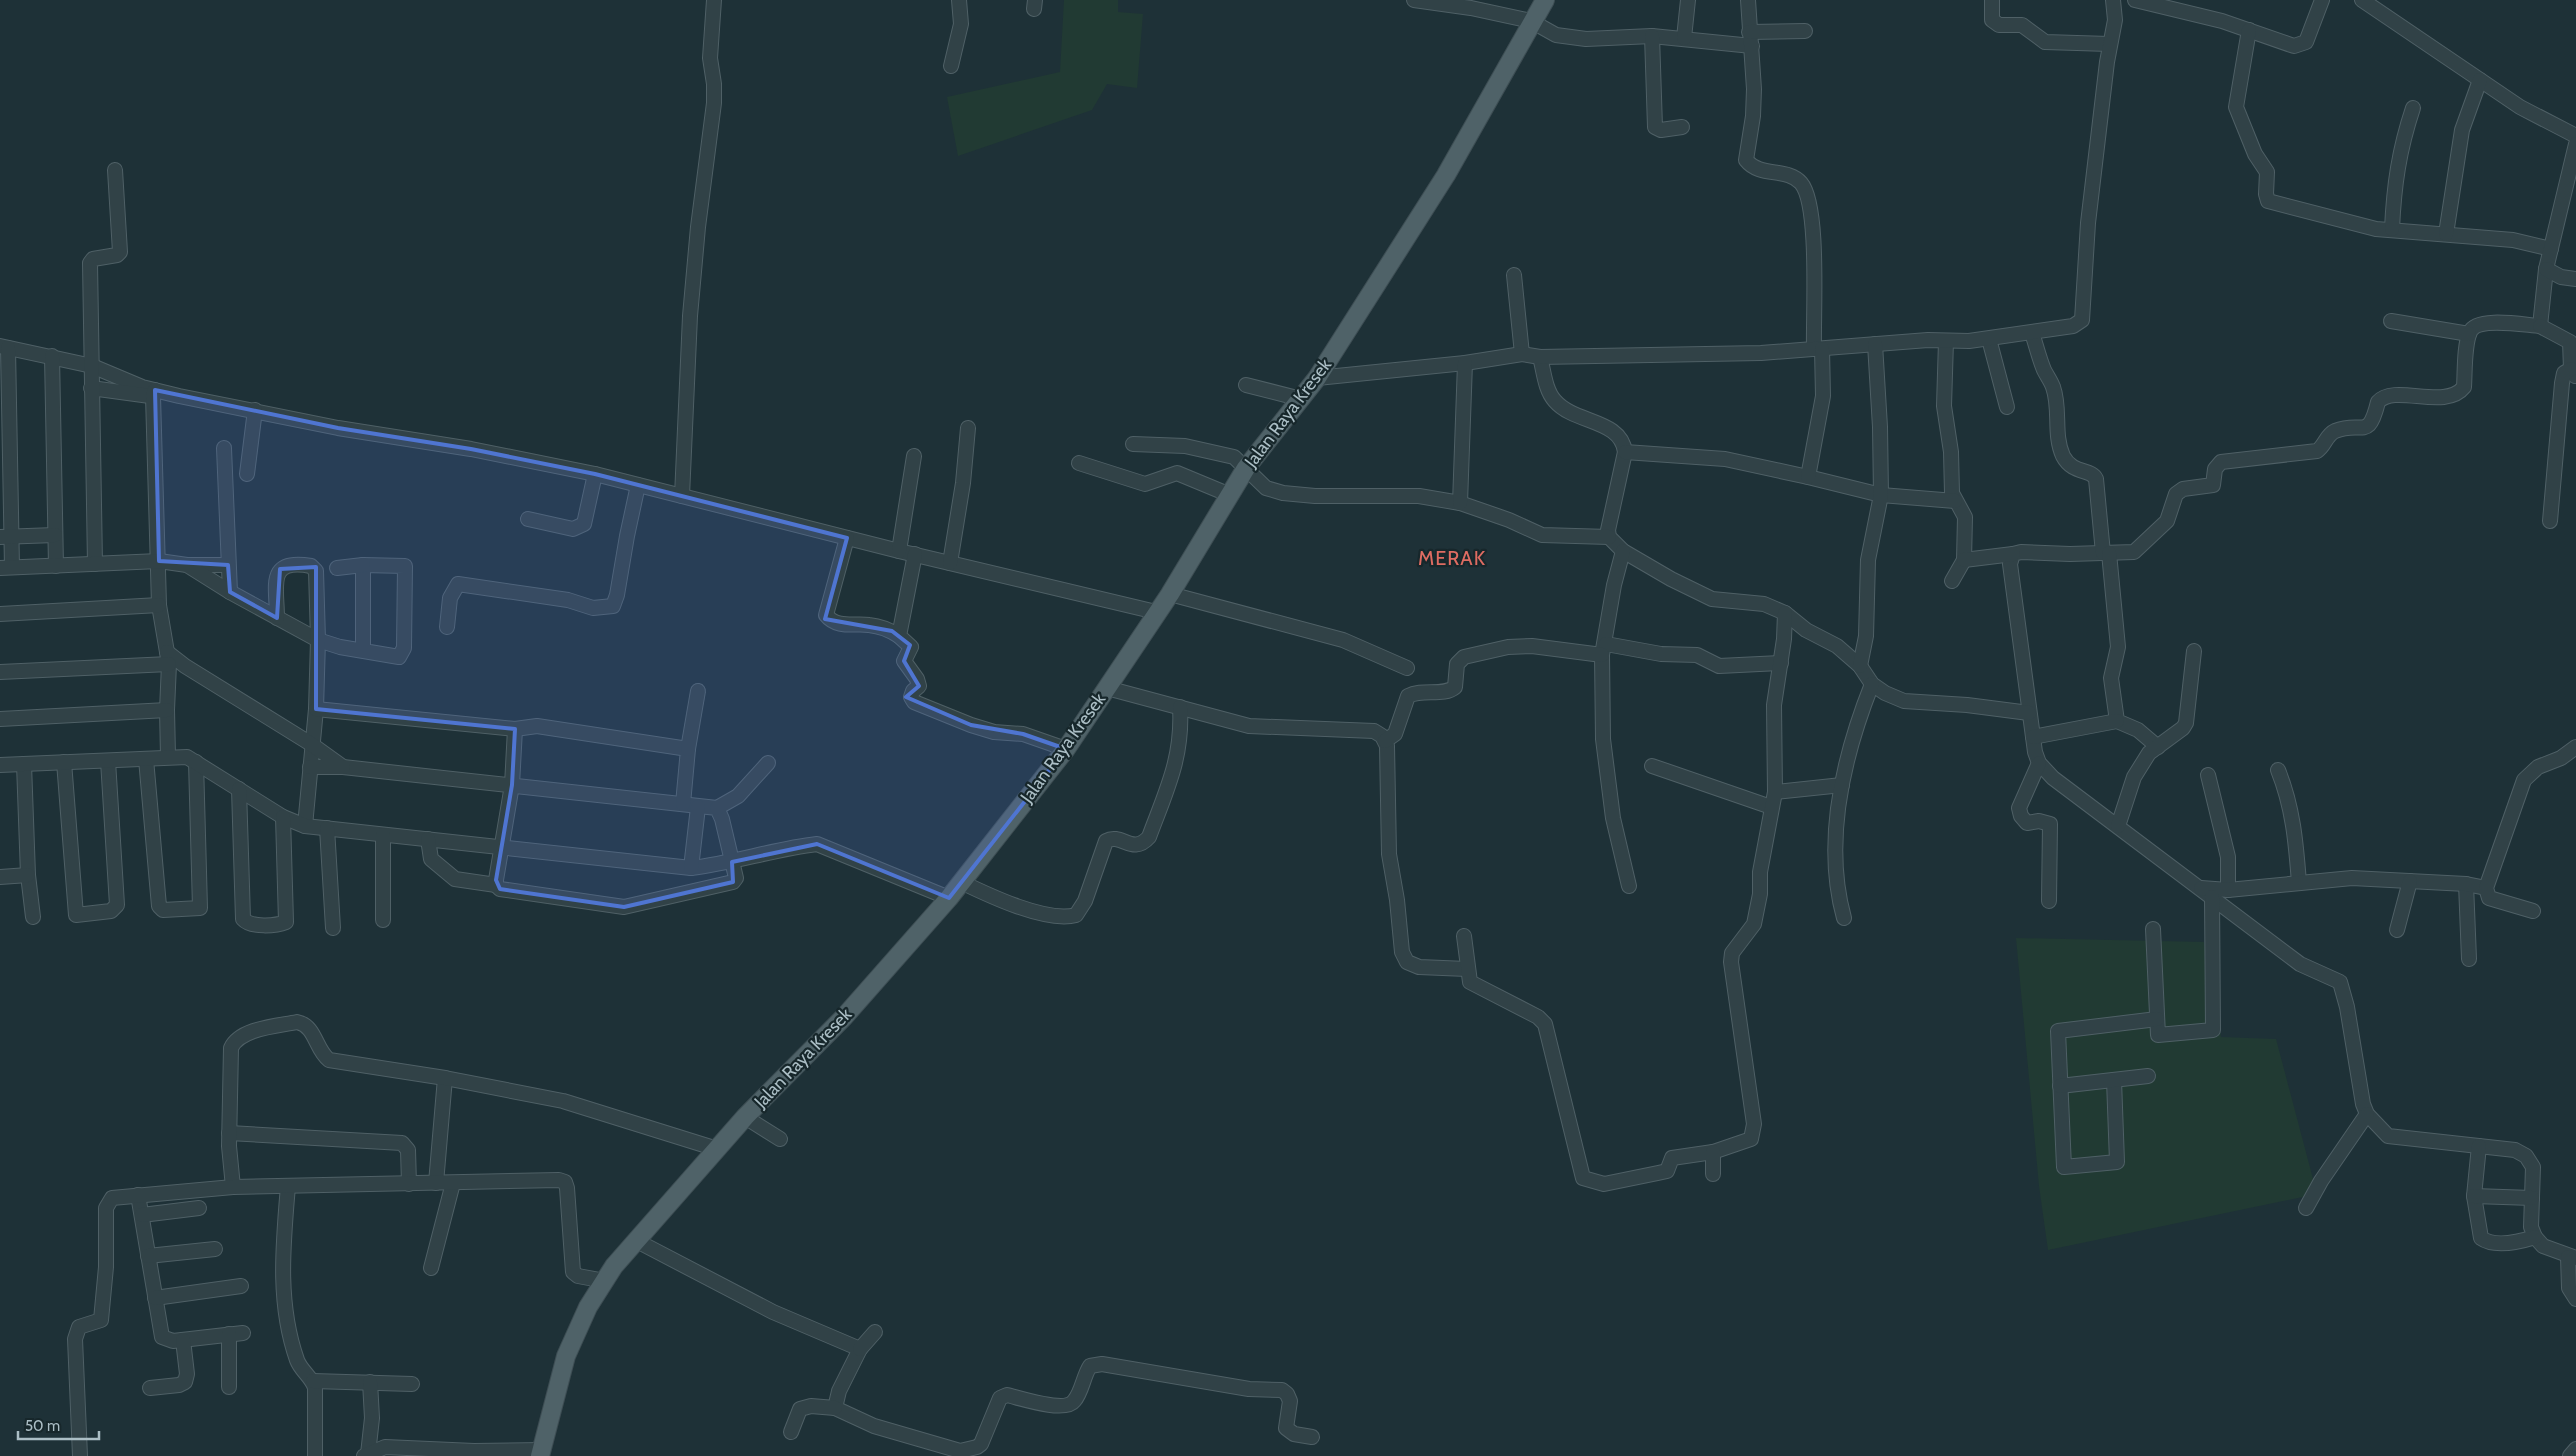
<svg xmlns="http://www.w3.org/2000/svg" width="2576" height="1456" font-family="Cabin,sans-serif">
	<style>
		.green { fill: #213a33 }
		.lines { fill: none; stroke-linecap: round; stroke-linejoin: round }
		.minor-casing { stroke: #4f6066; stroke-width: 16 }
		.major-casing { stroke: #3e4e54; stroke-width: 20 }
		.minor { stroke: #314247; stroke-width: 14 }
		.major { stroke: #4f6268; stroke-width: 18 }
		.marked { fill: #4f75d1; fill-opacity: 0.2; stroke: #4f75d1; stroke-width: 4; stroke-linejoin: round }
		.labels { text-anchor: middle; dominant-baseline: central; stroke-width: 4.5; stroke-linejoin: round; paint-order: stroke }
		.street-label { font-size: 18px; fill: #abbec5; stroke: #17272b }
		.quarter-label { font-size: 20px; letter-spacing: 1px; fill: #de6c62; stroke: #17272b }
	</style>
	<rect width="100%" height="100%" fill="#1e3137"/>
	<!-- green -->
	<g class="green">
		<polygon points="1064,0 1118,0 1118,12 1143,14 1137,88 1107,84 1092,110 958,156 947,97 1060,72"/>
		<polygon points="2016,938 2204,942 2221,1037 2276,1039 2317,1194 2048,1250 2039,1186"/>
	</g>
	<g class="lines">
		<!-- minor casing -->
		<g class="minor-casing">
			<g id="minor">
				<polyline points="1414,0 1471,8 1531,21 1556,35 1586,39 1652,36 1752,46"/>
				<path d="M1748,0L1754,89L1753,116L1746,160C1760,178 1787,167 1801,183C1820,205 1813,316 1814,349"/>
				<polyline points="1992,0 1992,20 1999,25 2022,25 2045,42 2109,44"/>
				<polyline points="2135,0 2222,21 2294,46 2306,42 2322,0"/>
				<polyline points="2362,0 2520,107 2576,136"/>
				<polyline points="1034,9 1035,0"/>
				<polyline points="2249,30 2236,107 2255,154 2267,172 2266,194 2268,201 2376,229 2513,240 2551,249"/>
				<polyline points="1749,32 1805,31"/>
				<polyline points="1652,36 1655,127 1661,130 1682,127"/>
				<polyline points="1684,38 1688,0"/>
				<polyline points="951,66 961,24 959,0"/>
				<path d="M2576,144L2546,269L2540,326C2524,325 2477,316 2470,332C2464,345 2465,372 2464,387C2445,411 2395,383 2378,402C2368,442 2363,420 2335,431C2326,435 2325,446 2317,451L2221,462L2215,469L2213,485L2183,489L2176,494L2167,521L2134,552L2070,554L2021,552L2013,554L2010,564L2035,752L2039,763L2053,778L2300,964L2340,982L2347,1007L2363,1104L2367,1114L2388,1136L2515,1150L2526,1156L2533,1167L2531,1227L2535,1237L2543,1246L2576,1258"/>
				<path d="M2392,229C2394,185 2399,150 2413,108"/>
				<polyline points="2446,234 2462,130 2480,80"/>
				<polyline points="2546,269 2561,277 2576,279"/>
				<polyline points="1514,275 1522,354"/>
				<polyline points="2391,321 2469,334"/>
				<polyline points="2540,326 2570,342 2571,369 2575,376"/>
				<path d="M2032,333C2036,345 2039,358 2044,370C2047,376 2051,381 2053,387C2061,409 2053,434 2063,456C2073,475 2091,468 2096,479L2103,553"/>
				<polyline points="1989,339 2007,407"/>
				<polyline points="1946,341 1944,406 1951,452 1952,493 1965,517 1964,560 1952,581"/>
				<polyline points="0,346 92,366 142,387 179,396 338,428 471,449 595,474 899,551 1156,612"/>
				<polyline points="8,348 12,567"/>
				<polyline points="52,356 56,566"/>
				<path d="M1540,357C1544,372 1545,390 1555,401C1575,424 1621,419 1625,452L1608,530L1609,537L1623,551L1671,579L1712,599L1764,604L1785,613L1806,630L1837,646L1860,666L1872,684L1885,693L1904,701L1967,705L2029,713"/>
				<polyline points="1317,378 1465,363 1522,354 1540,357 1761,353 1928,340 1969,341 2073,326 2082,320 2088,223 2107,62 2115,20 2113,0"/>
				<polyline points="1246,385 1301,399"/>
				<polyline points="91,388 150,396"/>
				<polyline points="155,390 153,396 159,605 169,664 167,710 168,756"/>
				<polyline points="1133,444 1185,446 1234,457 1266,488 1283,493 1315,496 1419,496 1460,503 1509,520 1542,535 1609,537"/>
				<polyline points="224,448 230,592"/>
				<polyline points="1625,452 1725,459 1808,477 1881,495 1955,501"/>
				<polyline points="1079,463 1145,484 1177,473 1230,495"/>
				<polyline points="247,474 255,410"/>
				<polyline points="1808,477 1823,396 1822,349"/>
				<polyline points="682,496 690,316 698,227 714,103 714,84 710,58 714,0"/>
				<polyline points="1460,503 1465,363"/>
				<polyline points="528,519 573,529 584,524 595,474"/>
				<polyline points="2550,521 2562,383 2564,373 2571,369"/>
				<polyline points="0,537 55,535"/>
				<path d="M847,538L826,615C837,629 855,623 869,625C879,626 890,630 899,636"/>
				<polyline points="899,551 914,456"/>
				<polyline points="1623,551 1614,585 1602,655 1603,739 1613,818 1629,886"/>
				<polyline points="2109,553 2118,647 2111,678 2117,721 2138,730 2158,747"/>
				<polyline points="915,554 899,636 911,647 904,661 917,679 919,686 913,691 911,697 914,702 971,725 994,732 1023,734 1066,749"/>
				<polyline points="1964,560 2013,554"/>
				<polyline points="950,563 963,483 968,428"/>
				<polyline points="95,564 90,263 93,259 117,255 120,252 115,170"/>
				<polyline points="187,565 228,565"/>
				<polyline points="0,568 159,561 187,565 230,592 318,640 340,647 399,657 404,648 405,566 363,565 363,651"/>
				<polyline points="337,568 363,565"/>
				<polyline points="1170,594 1343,640 1407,668"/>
				<polyline points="0,614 159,605"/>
				<path d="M277,618C277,586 266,558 311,566L316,571L318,640L316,709L305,826"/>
				<polyline points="447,627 450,598 458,584 568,600 593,608 613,606 617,595 627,536 638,485"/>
				<polyline points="1606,644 1661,654 1697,655 1719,666 1781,663"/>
				<polyline points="167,652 185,666 311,744 343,767 717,808 722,819 736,878 733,882 624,907 500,889 496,885 496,880 512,785 515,729"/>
				<polyline points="1860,666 1866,636 1868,560 1881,495 1880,427 1875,344"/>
				<polyline points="0,672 169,664"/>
				<polyline points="1107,688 1249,726 1374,731 1382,736 1387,746 1389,854 1397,900 1402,952 1407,962 1419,967 1467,969"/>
				<polyline points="316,709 515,729 537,726 688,749 683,804"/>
				<polyline points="0,719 167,710"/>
				<polyline points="2033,737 2117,721"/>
				<path d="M1385,741L1395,734L1408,696C1423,688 1443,697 1455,687L1457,664L1464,657L1508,647L1532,646L1602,655"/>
				<polyline points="688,749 698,691"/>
				<polyline points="146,759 159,906 163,910 200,908 196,762"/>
				<polyline points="64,762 76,915 111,911 117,905 108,761"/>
				<polyline points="2039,763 2019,808 2021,816 2027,823 2039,821 2050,824 2049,901"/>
				<polyline points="24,764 28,875 33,917"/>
				<path d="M0,765L187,757L283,817L305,826L691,868C734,863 774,849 817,844L949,898"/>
				<polyline points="1652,766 1771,807"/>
				<polyline points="310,767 343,767"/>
				<path d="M2278,770C2293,807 2296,843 2299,883"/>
				<polyline points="2208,775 2228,857 2228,890"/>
				<path d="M239,789L243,919C251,928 276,926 286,922L283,817"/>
				<polyline points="1775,792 1842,785"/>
				<polyline points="717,808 738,796 768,763"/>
				<polyline points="2118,826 2134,777 2149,753 2183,728 2186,723 2194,651"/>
				<polyline points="327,828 333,928"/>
				<polyline points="383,835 383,920"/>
				<polyline points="428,839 431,859 455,879 496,885"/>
				<polyline points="691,868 698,807"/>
				<polyline points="0,877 28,875"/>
				<path d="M961,882C988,895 1046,923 1076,915L1085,901L1106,841C1122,832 1132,856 1149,837C1166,791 1183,758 1180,707"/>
				<polyline points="2466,884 2469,959"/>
				<polyline points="2201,888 2228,890 2352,878 2466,884 2486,888"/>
				<polyline points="2533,911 2489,898 2486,888 2524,780 2538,767 2561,758 2576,747"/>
				<path d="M1844,918C1823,842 1843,757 1872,684"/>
				<polyline points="2153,929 2158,1035 2213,1030 2212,897"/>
				<polyline points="2397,930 2410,881"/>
				<polyline points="1464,936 1470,982 1538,1017 1545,1024 1583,1178 1604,1184 1658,1173 1667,1171 1672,1158 1713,1152 1751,1139 1754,1124 1731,962 1732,953 1754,924 1760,894 1760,872 1775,792 1774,705 1784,639 1785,613"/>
				<polyline points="2114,1080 2117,1162 2064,1167 2058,1031 2157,1019"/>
				<polyline points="2060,1086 2148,1076"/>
				<polyline points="745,1117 780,1139"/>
				<polyline points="229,1133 402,1143 408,1150 409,1184"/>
				<path d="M2479,1146L2474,1196L2481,1238C2495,1248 2519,1242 2535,1237"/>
				<polyline points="1713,1152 1713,1174"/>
				<polyline points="436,1183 445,1078"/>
				<path d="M288,1186C283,1245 277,1303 297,1360C301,1371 312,1377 315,1388V1456"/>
				<path d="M233,1187L229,1146L231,1048C240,1028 278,1026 297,1022C316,1026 315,1049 329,1060L445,1078L563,1101L717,1149"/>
				<polyline points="138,1195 162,1337 173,1341 243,1333"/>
				<polyline points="2474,1196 2532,1198"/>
				<polyline points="2306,1208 2321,1181 2367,1114"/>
				<polyline points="142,1215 199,1208"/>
				<path d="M635,1240L773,1312L860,1349L839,1391L835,1408L874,1426L960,1451L977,1447L981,1444L1000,1398L1007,1395C1020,1398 1065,1413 1074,1401C1082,1392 1083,1377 1090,1366L1102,1364L1249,1389L1282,1390L1287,1394L1290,1401L1286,1428L1294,1434L1312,1437"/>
				<polyline points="148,1256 215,1249"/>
				<polyline points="2568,1257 2569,1288 2576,1299"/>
				<polyline points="431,1268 453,1183"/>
				<polyline points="155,1298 241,1286"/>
				<polyline points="229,1334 229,1387"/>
				<polyline points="860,1349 875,1332"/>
				<polyline points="313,1381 412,1384"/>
				<polyline points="150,1388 179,1385 185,1382 187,1374 183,1340"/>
				<polyline points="791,1432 800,1409 811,1406 835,1408"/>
				<polyline points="368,1454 372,1418 370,1382"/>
				<polyline points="80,1456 75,1339 79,1327 101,1320 106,1267 106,1208 112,1198 233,1187 559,1180 565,1182 567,1188 573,1272 578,1276 605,1281"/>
				<polyline points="364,1456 385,1447 474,1451 542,1450"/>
				<polyline points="2570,1456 2576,1449"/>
			</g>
		</g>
		<!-- major casing -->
		<g class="major-casing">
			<polyline id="major" points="540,1456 566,1356 588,1307 614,1266 745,1117 844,1017 949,898 1066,749 1170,594 1246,468 1317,378 1446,175 1545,0"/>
		</g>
		<!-- minor -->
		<use href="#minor" class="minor"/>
		<!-- major -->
		<use href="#major" class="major"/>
	</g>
	<!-- marked area -->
	<path class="marked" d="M155,390L338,428L471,449L595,474L847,538L825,619L892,631L910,645L904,661L919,686L906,697L971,725L1023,734L1066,749L949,898L817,844L732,862L733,882L624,907L500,889L496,880L512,785L515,729L316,709V567L280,569L277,618L230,592L228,565L159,561Z"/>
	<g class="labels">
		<!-- street labels -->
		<g class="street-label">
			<text transform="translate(1288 413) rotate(-53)">Jalan Raya Kresek</text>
			<text transform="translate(1063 748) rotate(-54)">Jalan Raya Kresek</text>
			<text transform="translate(803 1058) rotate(-46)">Jalan Raya Kresek</text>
		</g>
		<!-- quarter labels -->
		<g class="quarter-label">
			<text x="1452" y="558">MERAK</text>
		</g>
	</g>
	<!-- scale -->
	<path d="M18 1431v8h81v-8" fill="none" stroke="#abbec5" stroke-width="2.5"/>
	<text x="25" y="1431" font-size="15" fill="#abbec5" stroke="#17272b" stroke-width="4" paint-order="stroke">50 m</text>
</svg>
